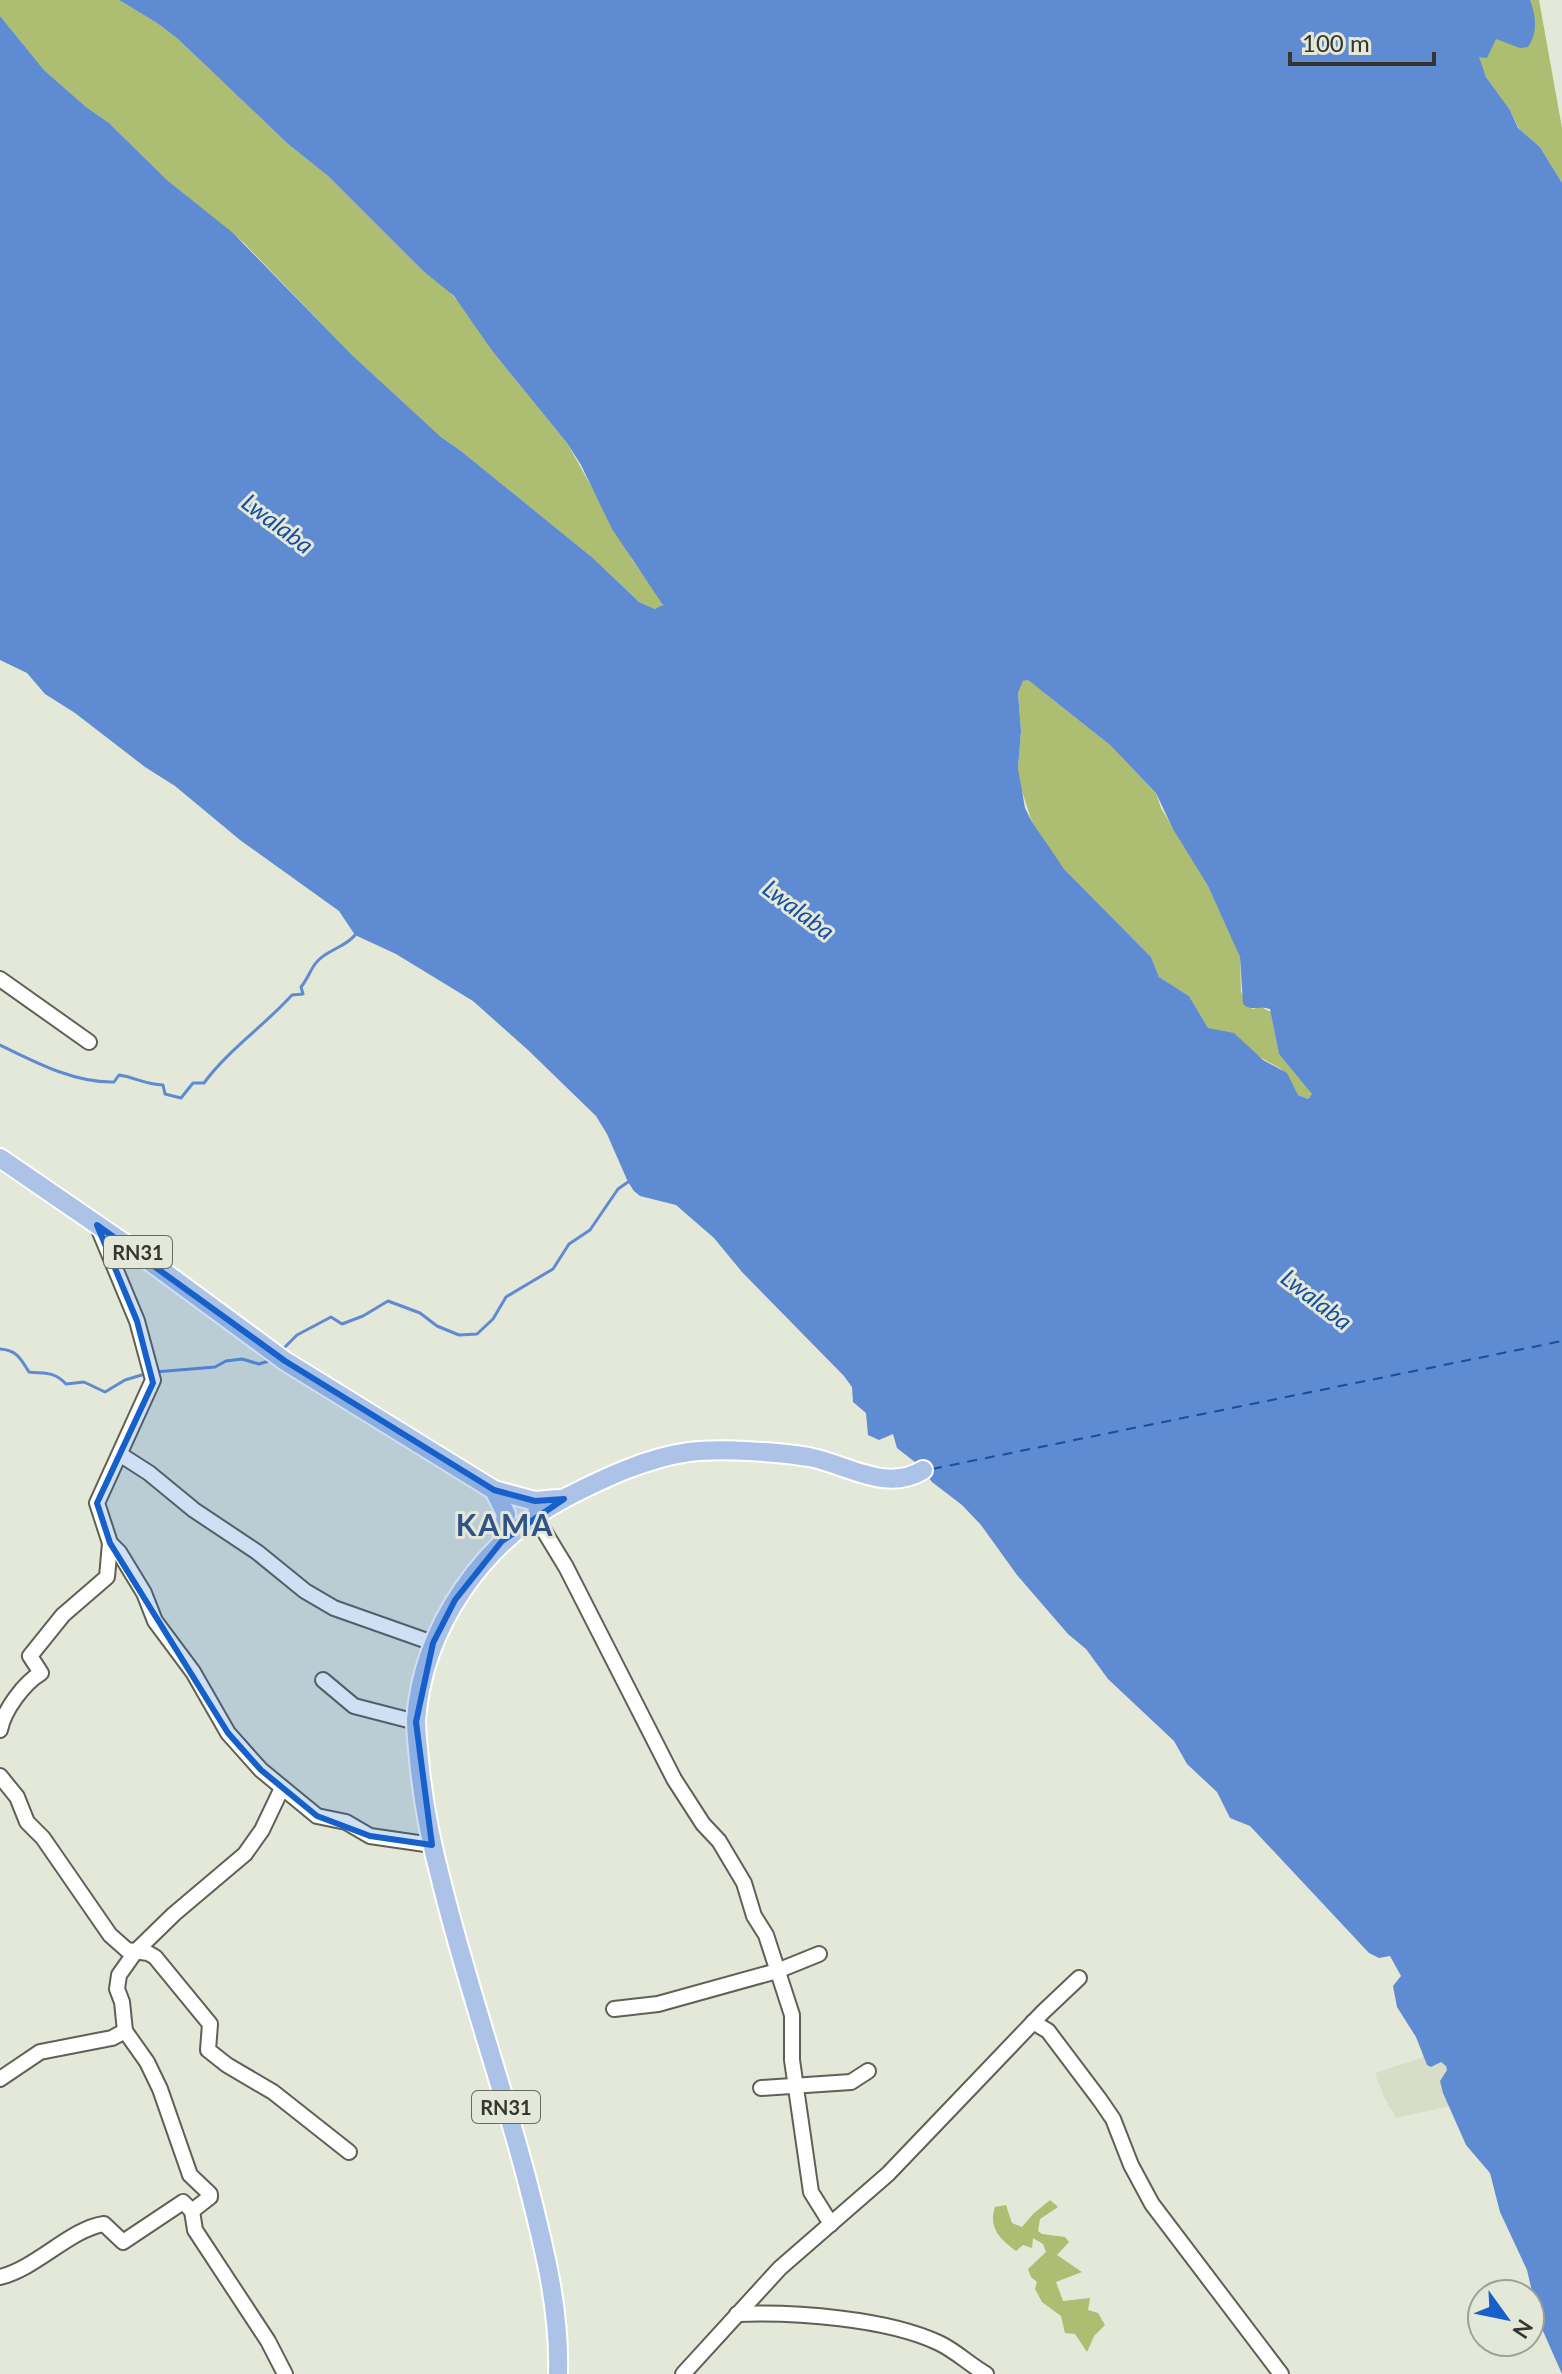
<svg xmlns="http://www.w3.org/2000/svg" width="1562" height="2374" font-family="Lato,sans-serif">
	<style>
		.built { fill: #d7ddc6 }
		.green { fill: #adbd71 }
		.water { fill: #5e8bd1; fill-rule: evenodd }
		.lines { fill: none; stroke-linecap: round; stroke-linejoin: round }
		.stream { stroke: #5e8bd1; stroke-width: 3 }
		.ferry { stroke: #164ea1; stroke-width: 2; stroke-dasharray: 10 8; stroke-linecap: butt }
		.minor-casing { stroke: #5e6154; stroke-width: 18 }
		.major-casing { stroke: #fff; stroke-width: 22 }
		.minor { stroke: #fff; stroke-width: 14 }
		.major { stroke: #acc2e6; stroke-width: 18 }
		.marked { fill: #1560ca; fill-opacity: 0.2; stroke: #1560ca; stroke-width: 6; stroke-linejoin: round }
		.labels { text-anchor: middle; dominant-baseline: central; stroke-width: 6; stroke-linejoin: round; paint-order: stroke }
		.shield { fill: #e4e8d8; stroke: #696b62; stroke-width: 2 }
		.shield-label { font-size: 20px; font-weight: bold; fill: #34362f }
		.water-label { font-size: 24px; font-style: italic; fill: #164ea1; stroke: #e4e8d8 }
		.district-label { font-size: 30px; font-weight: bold; letter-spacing: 2px; fill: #2f5289; stroke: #e4e8d8 }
	</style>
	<rect width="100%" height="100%" fill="#e4e8d8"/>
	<!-- built -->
	<polygon class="built" points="1424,2057 1427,2065 1431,2067 1441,2062 1446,2066 1447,2070 1440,2080 1450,2106 1396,2118 1384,2097 1375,2073"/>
	<!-- green -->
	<g class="green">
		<polygon points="0,0 119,0 157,23 178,39 288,144 328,176 422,270 443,285 466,310 493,352 567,443 633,561 662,601 662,607 655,609 639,602 593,558 461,451 441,437 352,355 244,243 167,180 109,123 86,107 44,70 0,16"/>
		<polygon points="1454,0 1539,0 1562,128 1562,183 1540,147 1519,129 1510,110 1486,77"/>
		<polygon points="1028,680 1110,745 1156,793 1161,808 1208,886 1231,936 1240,957 1241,992 1252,1009 1261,1007 1271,1012 1279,1054 1310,1091 1312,1094 1308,1099 1298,1095 1281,1069 1208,1028 1189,996 1159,977 1151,957 1064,869 1049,850 1032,822 1021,788 1018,768 1021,731 1018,693 1023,681"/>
		<path d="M1050,2200L1058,2207L1040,2219L1038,2231L1042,2234L1065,2237L1069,2242L1057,2255L1082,2272L1056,2282L1063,2301L1090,2298L1088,2310L1098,2313L1105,2325L1094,2336L1087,2352L1075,2334L1065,2333L1061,2316L1042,2302L1035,2289L1037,2282L1031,2277L1028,2269L1046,2252L1043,2244L1033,2238L1032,2248L1023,2245L1016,2251C1000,2239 988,2228 995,2207L1006,2205L1012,2223L1022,2227L1033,2214Z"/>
	</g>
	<!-- water -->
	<path class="water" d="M119,0H1530C1536,16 1538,32 1528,47L1520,48L1496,39L1487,58L1479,57L1486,77L1510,110L1518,128L1540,147L1562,183V2374L1539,2322L1527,2270L1500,2212L1490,2173L1466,2145L1443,2093L1440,2081L1447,2070L1446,2066L1441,2062L1431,2067L1427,2065L1416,2037L1397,2007L1393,1986L1401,1976L1390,1956L1379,1958L1369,1953L1250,1826L1230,1818L1217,1792L1187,1764L1174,1741L1108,1679L1086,1649L1068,1634L1017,1575L981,1525L962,1505L932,1482L920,1466L897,1448L893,1434L879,1440L868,1435L866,1413L853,1402L852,1387L844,1376L742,1272L714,1238L676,1205L640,1196L634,1191L628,1182L607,1134L596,1116L528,1050L473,1001L396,954L355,935L339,911L240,840L175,786L145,767L75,713L45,694L27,673L0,660V16L44,70L86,107L109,123L167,180L233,233L352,355L441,437L461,451L593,558L639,602L655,609L663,605L612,529L581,465L567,443L493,352L454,296L422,270L328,176L288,144L178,39L157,23ZM1028,680L1110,745L1156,793L1173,829L1208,886L1240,957L1243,1004C1251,1012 1260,1005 1270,1009L1279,1054L1312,1094L1308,1099L1298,1095L1287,1073L1263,1060L1234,1033L1208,1028L1189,996L1159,977L1151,957L1064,869L1032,822L1025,808L1018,768L1021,731L1018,693L1023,681Z"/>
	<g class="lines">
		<!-- stream -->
		<g class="stream">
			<path d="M0,1045C35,1062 74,1083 114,1082L119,1075C137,1078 144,1084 163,1085L165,1094L181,1098L193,1083H204C228,1050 264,1026 292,995L303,994L301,987C307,980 310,971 315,964C325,950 345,948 355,935"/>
			<path d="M0,1349C17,1350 21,1359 29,1372C45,1374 54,1371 66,1384L84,1382L105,1392L125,1380L145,1374"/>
			<polyline points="283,1349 297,1335 331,1317 342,1324 363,1316 388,1301 420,1313 437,1326 459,1335 477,1334 493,1319 506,1297 553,1269 569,1244 590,1230 618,1189 628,1182"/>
			<polyline points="155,1372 215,1367 226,1361 242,1359 259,1364 272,1360"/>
		</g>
		<!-- ferry -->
		<polyline class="ferry" points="932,1469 1562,1341"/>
		<!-- minor casing -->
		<g class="minor-casing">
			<g id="minor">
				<polyline points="0,979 89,1042"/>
				<polyline points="97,1225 137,1321 153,1380 97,1503 110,1543 119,1552 144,1593 155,1621 193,1672 228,1733 261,1770 317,1816 346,1822 370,1836 432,1845"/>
				<polyline points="121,1455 149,1473 194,1510 257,1552 305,1591 334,1608 433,1643"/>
				<polyline points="535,1516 566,1567 674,1779 703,1824 719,1841 744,1883 754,1916 766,1935 792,2015 792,2060 811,2192 831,2224"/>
				<polyline points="323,1680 354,1706 416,1722"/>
				<path d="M0,1730C4,1710 24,1683 41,1673L30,1656L63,1615L107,1577L110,1543"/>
				<polyline points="0,1776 17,1797 27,1822 43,1838 110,1935 127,1950 148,1953 155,1957 210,2024 208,2050 227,2065 273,2092 349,2152"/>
				<polyline points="614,2009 658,2004 777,1971 819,1954"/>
				<polyline points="1033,2022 1048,2031 1100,2100 1113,2119 1131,2165 1152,2204 1281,2374"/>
				<polyline points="0,2079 40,2052 112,2038 125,2031"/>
				<polyline points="761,2088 851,2082 868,2071"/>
				<polyline points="192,2211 195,2230 268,2341 285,2374"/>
				<path d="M0,2277C37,2268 70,2229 104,2224L123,2242L183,2202L192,2211L210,2197V2194L190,2175L160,2089L147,2062L125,2031L122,2002L117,1989L119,1975L136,1951L174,1914L245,1854L262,1830L282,1788"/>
				<path d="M737,2314C795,2312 886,2318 939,2343C956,2351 970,2365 986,2374"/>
				<polyline points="683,2374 780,2268 888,2174 1043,2012 1079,1978"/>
			</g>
		</g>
		<!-- major casing -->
		<g class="major-casing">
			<g id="major">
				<polyline points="0,1158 137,1252 285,1361 494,1490 535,1501 558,1499"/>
				<polyline points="494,1490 506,1514 502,1541"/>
				<path d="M558,2374C560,2309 544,2247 528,2184C502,2084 467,1985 442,1884C431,1843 423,1803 419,1760C418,1747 416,1733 416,1720C423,1627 483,1541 565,1498C604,1478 646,1458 689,1452C721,1448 778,1452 809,1457C846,1464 886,1493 923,1470"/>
			</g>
		</g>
		<!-- minor -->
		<use href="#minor" class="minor"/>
		<!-- major -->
		<use href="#major" class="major"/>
	</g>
	<!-- marked area -->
	<path class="marked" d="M97,1225L285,1361L494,1490L535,1501L564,1499L502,1541L455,1600L433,1643L416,1722L432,1845L370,1836L317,1816L261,1770L228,1733L110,1543L97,1503L153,1383L137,1321Z"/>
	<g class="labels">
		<!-- shield labels -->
		<g class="shield">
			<rect x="104" y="1236" width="68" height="32" rx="6"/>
			<rect x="472" y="2091" width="68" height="32" rx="6"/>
		</g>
		<g class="shield-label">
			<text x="138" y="1252">RN31</text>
			<text x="506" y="2107">RN31</text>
		</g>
		<!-- water labels -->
		<g class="water-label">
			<text transform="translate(278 523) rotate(37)">Lwalaba</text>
			<text transform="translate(799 909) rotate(37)">Lwalaba</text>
			<text transform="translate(1317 1299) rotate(38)">Lwalaba</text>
		</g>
		<!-- district labels -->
		<g class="district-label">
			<text x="505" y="1524">KAMA</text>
		</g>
	</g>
	<!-- north arrow -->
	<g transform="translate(1506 2318) rotate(123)"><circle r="38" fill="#e4e8d8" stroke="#9ea194" stroke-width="2"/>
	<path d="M0-6L14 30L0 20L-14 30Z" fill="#1560ca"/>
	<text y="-12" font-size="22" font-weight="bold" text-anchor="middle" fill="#34362f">N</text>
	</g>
	<!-- scale -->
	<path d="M1290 52v12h144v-12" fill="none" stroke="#34362f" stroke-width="4"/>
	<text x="1302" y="52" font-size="24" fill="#34362f" stroke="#e4e8d8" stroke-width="6" paint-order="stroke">100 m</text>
</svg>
